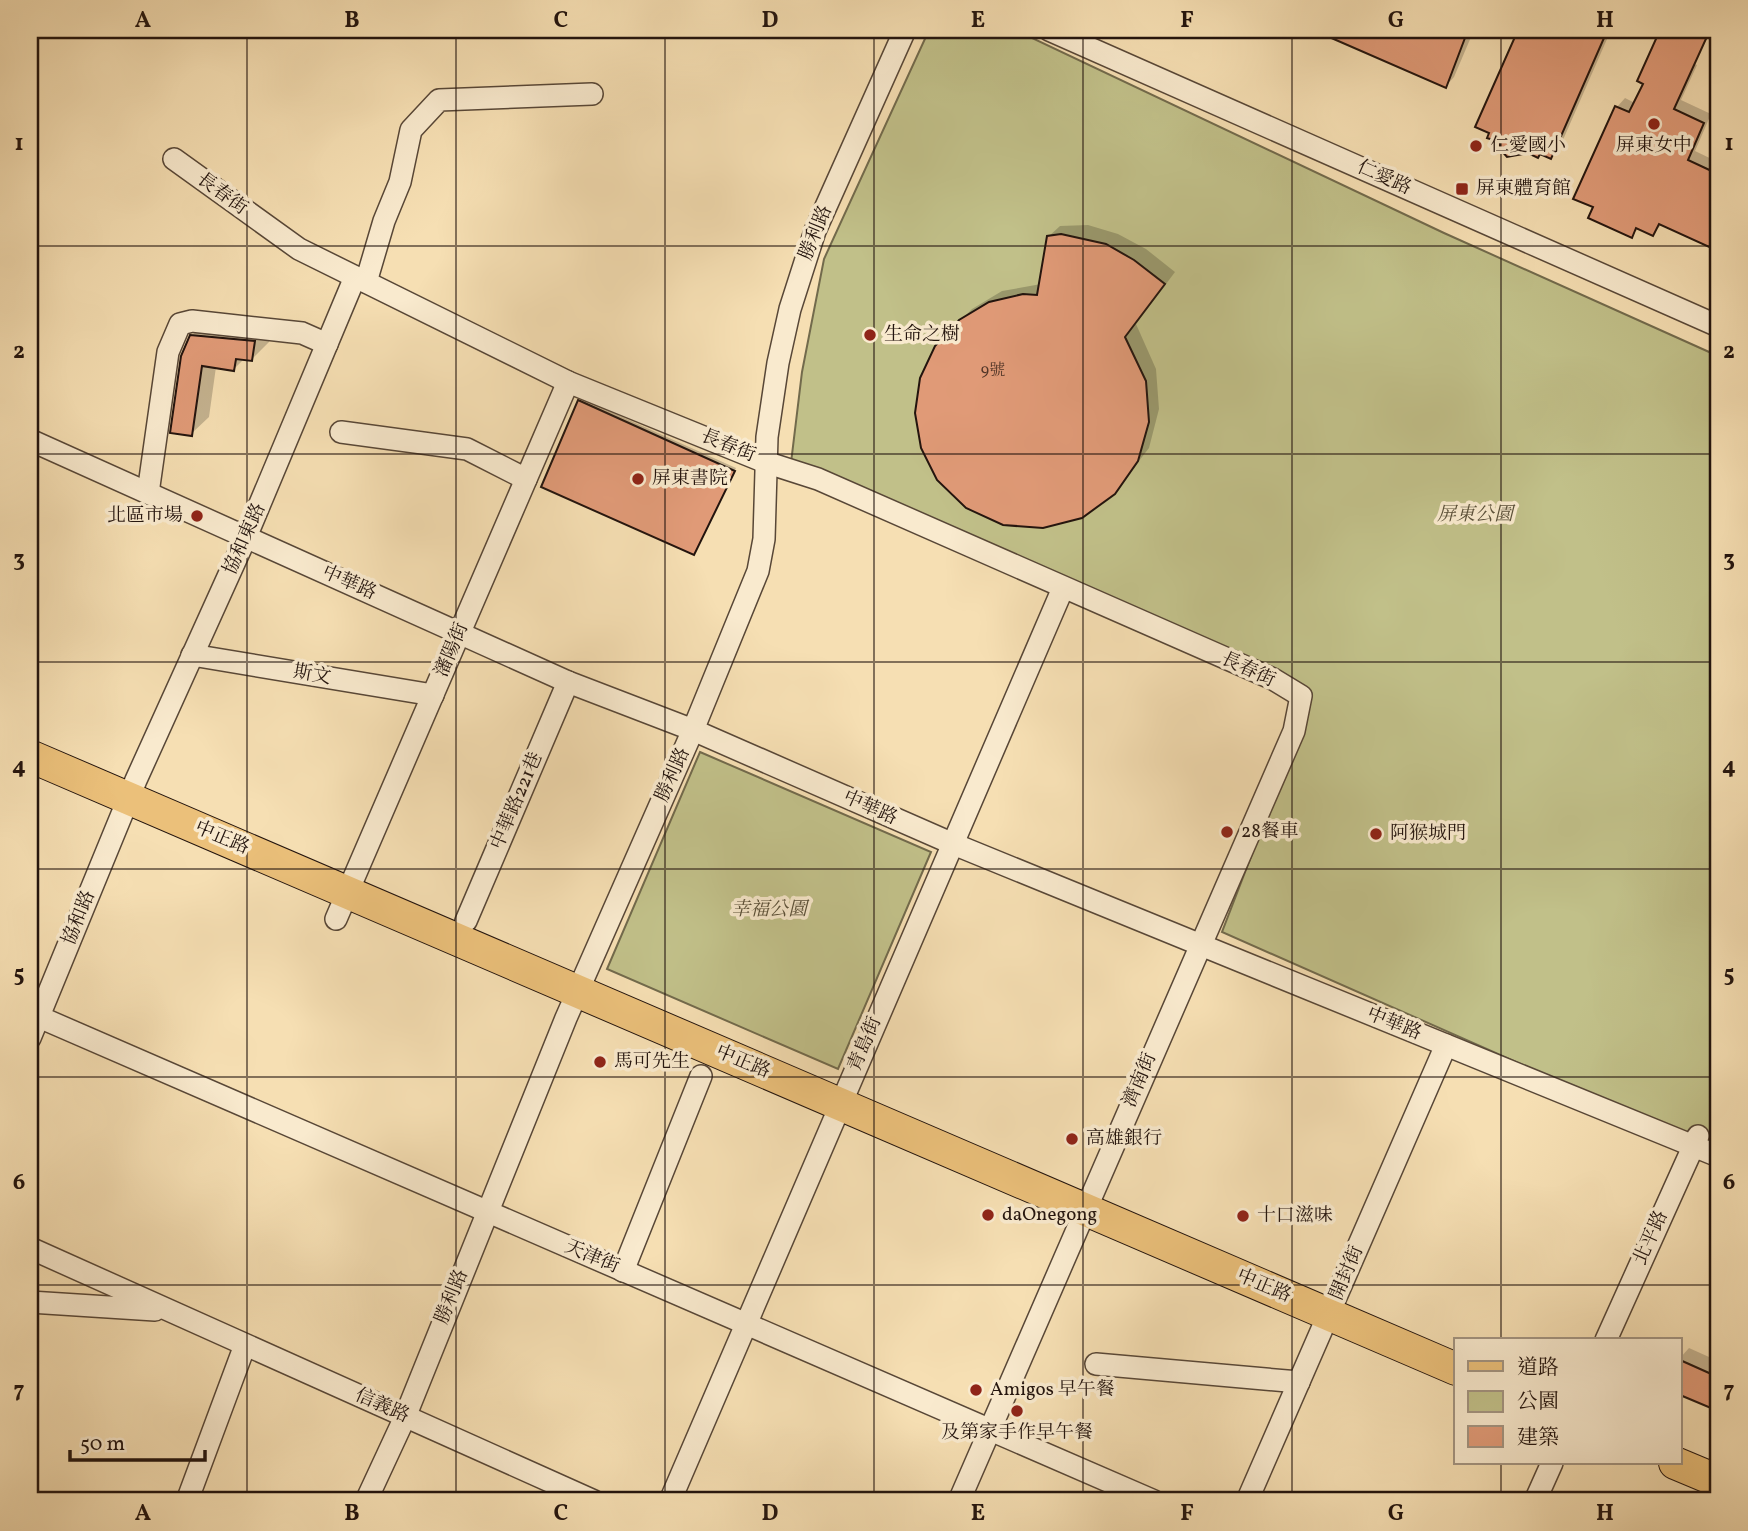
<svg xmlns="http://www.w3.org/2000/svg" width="1748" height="1531" font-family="Vollkorn,'Noto Serif TC',serif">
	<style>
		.green { fill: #c1c089; stroke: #726a4c; stroke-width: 2 }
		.shadow { fill: #0003 }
		.building { fill: #e09a77; stroke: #23140e; stroke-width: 2 }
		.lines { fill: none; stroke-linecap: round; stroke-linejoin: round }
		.street-casing { stroke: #584737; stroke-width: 24 }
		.primary-casing { stroke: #23140e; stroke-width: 34 }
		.street { stroke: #f9eace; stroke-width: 21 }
		.primary { stroke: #ebc07a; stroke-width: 32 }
		.grid { fill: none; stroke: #23140e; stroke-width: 2; stroke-opacity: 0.55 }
		.poi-dot { fill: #8f2418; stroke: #f9eace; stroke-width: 2.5 }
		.labels { text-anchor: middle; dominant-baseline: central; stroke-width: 7; stroke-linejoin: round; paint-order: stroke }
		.number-label { font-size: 16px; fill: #523628 }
		.poi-label { font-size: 19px; fill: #23140e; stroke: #f9eace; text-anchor: start }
		.street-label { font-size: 19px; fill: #23140e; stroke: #f9eace }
		.park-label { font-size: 19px; font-style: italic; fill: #5a5039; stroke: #f9eace }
		.neatline { fill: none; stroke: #23140e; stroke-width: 2.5 }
		.grid-label { font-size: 23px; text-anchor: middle; font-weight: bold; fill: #23140e }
	</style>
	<rect width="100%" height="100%" fill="#f6dfb3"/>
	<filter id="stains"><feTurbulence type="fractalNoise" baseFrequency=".00286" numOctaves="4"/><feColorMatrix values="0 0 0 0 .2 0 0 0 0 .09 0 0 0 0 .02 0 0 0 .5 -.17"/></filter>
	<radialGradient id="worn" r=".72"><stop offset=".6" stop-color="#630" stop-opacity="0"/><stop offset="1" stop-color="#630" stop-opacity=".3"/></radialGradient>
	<!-- green -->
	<g class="green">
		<polygon points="929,30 1015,30 1444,233 1718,356 1718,1151 1222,932 1302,724 1306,692 791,463 802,372 824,259"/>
		<polygon points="700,752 931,852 838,1069 607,969"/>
	</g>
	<!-- shadow -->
	<g class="shadow">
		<polygon points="1317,30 1474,30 1454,77 1446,86"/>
		<polygon points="1520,30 1611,30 1559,149 1551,157 1528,151 1515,156 1504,153 1502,141 1492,132 1477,126"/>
		<polygon points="1662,30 1713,30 1699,50 1661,32"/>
		<polygon points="1658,49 1697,65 1681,100 1711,114 1695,151 1718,162 1718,249 1662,224 1653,234 1640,227 1631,236 1595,207 1576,198 1617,107 1625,98 1635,103"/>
		<polygon points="1088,225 1118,234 1146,249 1175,272 1136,324 1156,369 1159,409 1149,448 1114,493 960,321 972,309 1002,291 1041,284 1048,237 1060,226"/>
		<polygon points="208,319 271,324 269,342 252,359 245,358 233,370 216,367 209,417 191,434 191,336"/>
		<polygon points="582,399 736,468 694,553 580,401"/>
		<polygon points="1689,1348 1718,1361 1718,1409 1680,1393 1680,1358"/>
	</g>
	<!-- building -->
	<g class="building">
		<polygon points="1313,30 1468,30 1446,88"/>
		<polygon points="1518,30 1584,30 1604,38 1551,159 1540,154 1538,158 1528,153 1507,157 1500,149 1500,142 1487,138 1489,133 1475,127"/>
		<polygon points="1660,30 1710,30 1674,109 1704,123 1688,160 1718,174 1718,251 1659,224 1653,236 1636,228 1632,238 1588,218 1593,207 1573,199 1615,106 1629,112 1643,84 1637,81"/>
		<polygon points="1061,234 1106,244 1134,260 1165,284 1125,337 1146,381 1149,422 1138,461 1115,494 1082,518 1043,528 1003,525 966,508 937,480 921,448 915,413 920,378 935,346 959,320 989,302 1023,294 1037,295 1047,236"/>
		<polygon points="190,335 255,341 252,361 236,359 234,371 202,366 192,436 170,433 181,356"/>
		<polygon points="578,400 735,471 694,555 541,487"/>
		<polygon points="1680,1360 1718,1377 1718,1411 1680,1395"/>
	</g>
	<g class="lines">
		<!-- street casing -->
		<g class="street-casing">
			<g id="street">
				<polyline points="1049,30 1718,326"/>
				<polyline points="174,159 299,249 568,382 765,462 818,479 1273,679 1301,696 1294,731 959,1501"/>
				<polyline points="366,282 384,221 400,182 411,130 439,100 592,94"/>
				<polyline points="341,432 467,449 526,479"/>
				<polyline points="30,440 568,682 693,730 951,843 1718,1156"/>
				<polyline points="148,493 168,352 180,324 192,321 302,333 327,344"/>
				<polyline points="192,655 433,695"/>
				<polyline points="336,919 568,382"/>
				<polyline points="466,921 568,682"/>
				<polyline points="30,1013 1154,1501"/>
				<polyline points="30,1038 136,780 246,537 355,277"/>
				<polyline points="30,1248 594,1501"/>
				<polyline points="623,1271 701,1076"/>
				<polyline points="30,1302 155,1310"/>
				<polyline points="1606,1340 1698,1136"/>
				<polyline points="1096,1364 1299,1382"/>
				<polyline points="187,1501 245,1345"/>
				<polyline points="366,1501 405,1417 566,1018 693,730 758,571 764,539 767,437 778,363 790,309 815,231 905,30"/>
				<polyline points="670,1501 1063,588"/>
				<polyline points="1247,1501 1446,1045"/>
				<polyline points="1535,1501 1552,1463"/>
			</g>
		</g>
		<!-- primary casing -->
		<g class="primary-casing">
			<g id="primary">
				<polyline points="30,756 1456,1369"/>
				<polyline points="1675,1463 1718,1481"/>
			</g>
		</g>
		<!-- street -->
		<use href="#street" class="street"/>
		<!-- primary -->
		<use href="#primary" class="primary"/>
	</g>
	<!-- grid -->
	<path class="grid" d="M247,30V1501M456,30V1501M665,30V1501M874,30V1501M1083,30V1501M1292,30V1501M1501,30V1340M30,246H1718M30,454H1718M30,662H1718M30,869H1718M30,1077H1718M30,1285H1718M1501,1463V1501"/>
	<!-- markers -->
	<g class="poi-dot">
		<circle cx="1654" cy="124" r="7"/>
		<circle cx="1476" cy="146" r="7"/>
		<rect x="1455" y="182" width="14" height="14" rx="3.5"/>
		<circle cx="870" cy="335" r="7"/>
		<circle cx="638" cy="479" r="7"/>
		<circle cx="197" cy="516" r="7"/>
		<circle cx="1227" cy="832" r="7"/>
		<circle cx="1376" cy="834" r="7"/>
		<circle cx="600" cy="1062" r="7"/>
		<circle cx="1072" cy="1139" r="7"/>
		<circle cx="988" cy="1215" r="7"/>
		<circle cx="1243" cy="1216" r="7"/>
		<circle cx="976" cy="1390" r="7"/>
		<circle cx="1017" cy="1411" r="7"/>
	</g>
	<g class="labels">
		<!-- number labels -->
		<g class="number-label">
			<text x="993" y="371">9號</text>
		</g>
		<!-- poi labels -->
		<g class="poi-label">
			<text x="1490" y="146">仁愛國小</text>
			<text x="1654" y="146" text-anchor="middle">屏東女中</text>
			<text x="1476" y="189">屏東體育館</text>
			<text x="884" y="335">生命之樹</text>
			<text x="652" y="479">屏東書院</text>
			<text x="183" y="516" text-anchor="end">北區市場</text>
			<text x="1241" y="832">28餐車</text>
			<text x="1390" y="834">阿猴城門</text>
			<text x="614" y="1062">馬可先生</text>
			<text x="1086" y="1139">高雄銀行</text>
			<text x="1002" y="1215">daOnegong</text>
			<text x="1257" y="1216">十口滋味</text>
			<text x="990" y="1390">Amigos 早午餐</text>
			<text x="1017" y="1433" text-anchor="middle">及第家手作早午餐</text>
		</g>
		<!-- street labels -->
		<g class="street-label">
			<text transform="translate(1384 178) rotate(24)">仁愛路</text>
			<text transform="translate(222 194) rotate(36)">長春街</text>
			<text transform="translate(816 233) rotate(-68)">勝利路</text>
			<text transform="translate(728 446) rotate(22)">長春街</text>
			<text transform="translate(245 539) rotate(-66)">協和東路</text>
			<text transform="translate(349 583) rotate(24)">中華路</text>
			<text transform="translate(452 650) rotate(-67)">瀋陽街</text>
			<text transform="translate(1248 670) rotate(25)">長春街</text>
			<text transform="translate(312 675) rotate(10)">斯文</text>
			<text transform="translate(673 775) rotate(-66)">勝利路</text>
			<text transform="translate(517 801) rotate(-67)">中華路221巷</text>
			<text transform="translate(870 808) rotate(24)">中華路</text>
			<text transform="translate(222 838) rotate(23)">中正路</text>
			<text transform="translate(79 918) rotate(-68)">協和路</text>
			<text transform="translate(1394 1024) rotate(22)">中華路</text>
			<text transform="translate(865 1044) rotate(-67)">青島街</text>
			<text transform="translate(743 1062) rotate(23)">中正路</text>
			<text transform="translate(1140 1080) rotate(-67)">濟南街</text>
			<text transform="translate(1651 1238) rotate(-66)">北平路</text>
			<text transform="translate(592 1257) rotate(23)">天津街</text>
			<text transform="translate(1347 1273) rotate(-67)">開封街</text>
			<text transform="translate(1264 1286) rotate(23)">中正路</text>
			<text transform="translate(452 1297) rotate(-68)">勝利路</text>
			<text transform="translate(382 1406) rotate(24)">信義路</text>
		</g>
		<!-- park labels -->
		<g class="park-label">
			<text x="1475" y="515">屏東公園</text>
			<text x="769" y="910">幸福公園</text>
		</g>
	</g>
	<!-- margin -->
	<rect width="1748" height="1531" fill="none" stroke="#f6dfb3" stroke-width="77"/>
	<!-- legend -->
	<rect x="1454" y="1338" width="228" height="126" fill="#f9eace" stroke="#a39481" stroke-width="2"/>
	<rect x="1468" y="1361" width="35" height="10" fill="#ebc07a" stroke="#a39481" stroke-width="2"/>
	<text x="1517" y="1374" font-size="21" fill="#23140e">道路</text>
	<rect x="1468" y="1391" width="35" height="21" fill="#c1c089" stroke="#a39481" stroke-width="2"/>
	<text x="1517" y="1408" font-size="21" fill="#23140e">公園</text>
	<rect x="1468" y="1426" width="35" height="21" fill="#e09a77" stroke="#a39481" stroke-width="2"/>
	<text x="1517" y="1444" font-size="21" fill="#23140e">建築</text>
	<!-- scale -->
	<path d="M70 1450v10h135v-10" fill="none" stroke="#23140e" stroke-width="3.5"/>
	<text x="80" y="1450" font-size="21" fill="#23140e" stroke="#f9eace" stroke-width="5" paint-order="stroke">50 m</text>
	<rect x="38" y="38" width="1672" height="1454" class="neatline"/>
	<g class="grid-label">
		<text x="143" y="27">A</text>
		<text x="352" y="27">B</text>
		<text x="561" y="27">C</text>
		<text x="770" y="27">D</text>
		<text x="978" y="27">E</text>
		<text x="1187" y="27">F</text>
		<text x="1396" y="27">G</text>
		<text x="1605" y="27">H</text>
		<text x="19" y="150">1</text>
		<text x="1729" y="150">1</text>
		<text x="19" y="358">2</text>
		<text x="1729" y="358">2</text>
		<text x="19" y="566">3</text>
		<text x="1729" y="566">3</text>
		<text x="19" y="773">4</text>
		<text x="1729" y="773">4</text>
		<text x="19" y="981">5</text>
		<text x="1729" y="981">5</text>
		<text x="19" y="1189">6</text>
		<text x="1729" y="1189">6</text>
		<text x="19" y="1397">7</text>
		<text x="1729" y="1397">7</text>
		<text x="143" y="1520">A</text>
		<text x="352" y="1520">B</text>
		<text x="561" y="1520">C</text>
		<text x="770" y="1520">D</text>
		<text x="978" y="1520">E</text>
		<text x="1187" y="1520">F</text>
		<text x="1396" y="1520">G</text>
		<text x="1605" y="1520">H</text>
	</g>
	<rect width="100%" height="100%" filter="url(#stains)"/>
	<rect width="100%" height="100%" fill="url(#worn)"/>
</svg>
